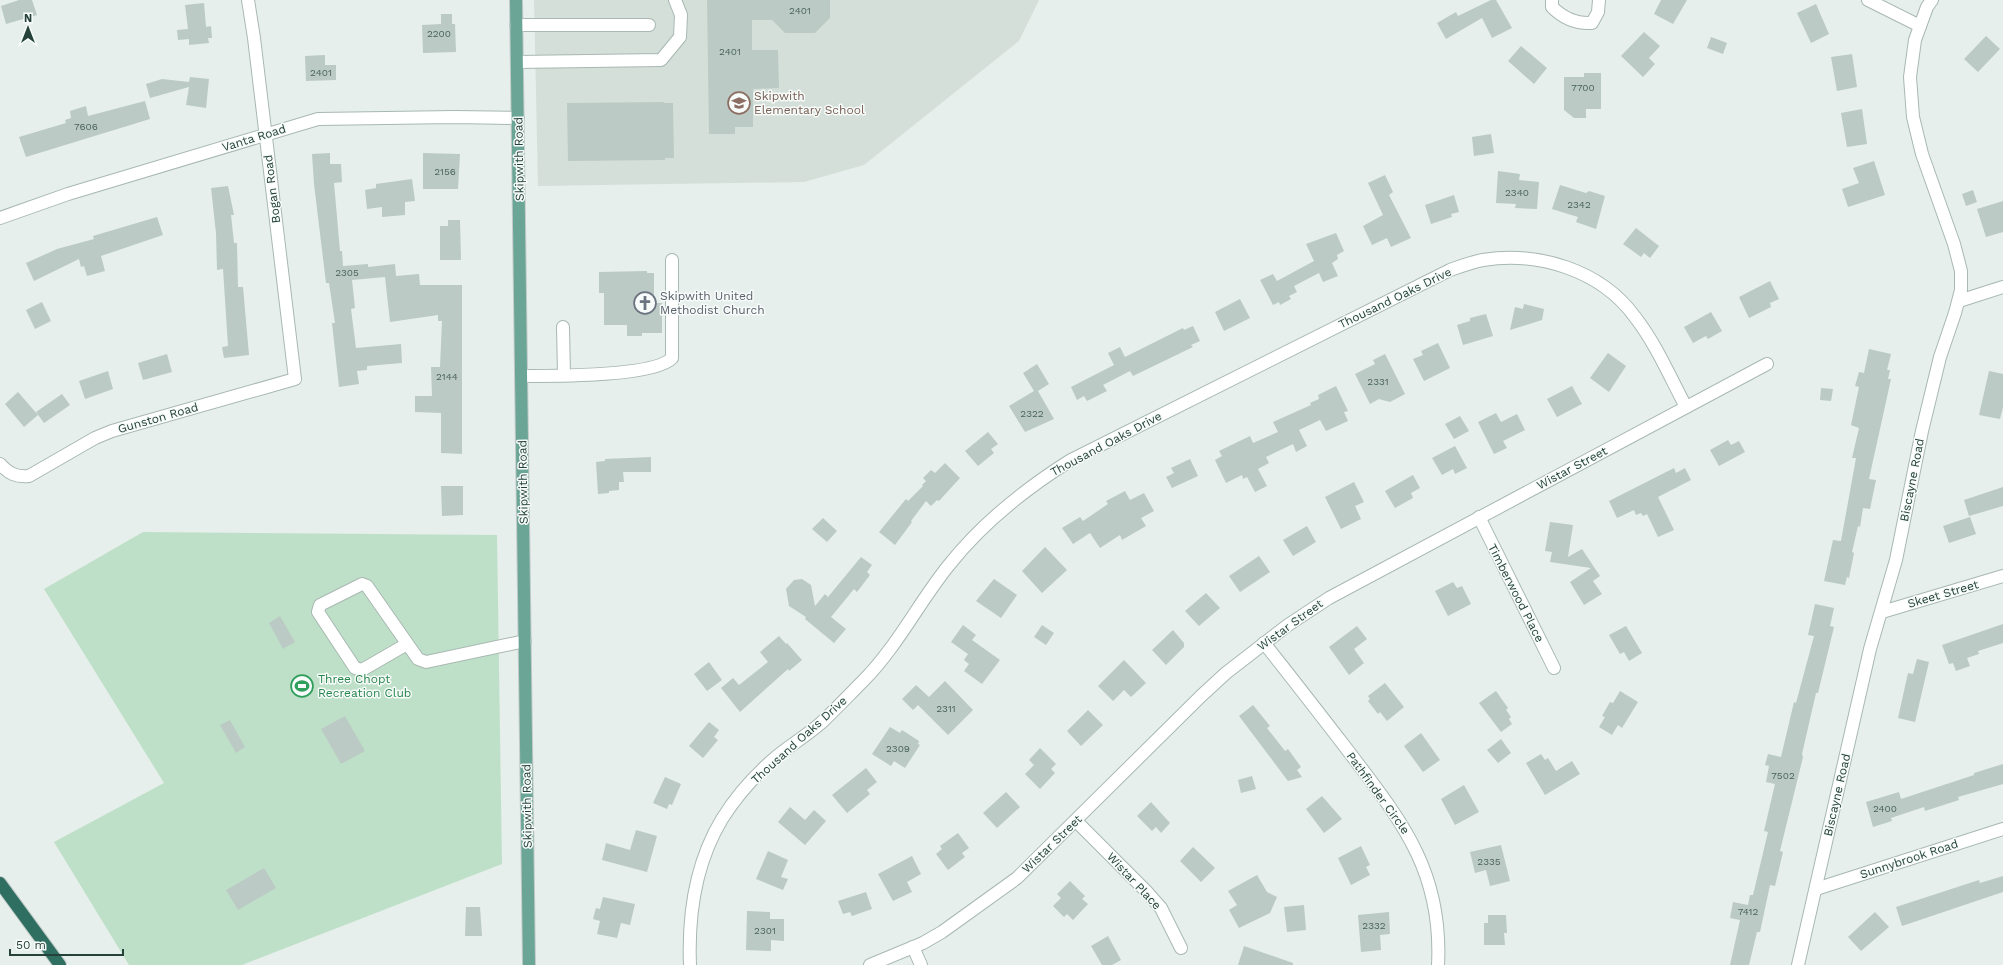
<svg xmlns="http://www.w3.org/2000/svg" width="2003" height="965" font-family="'Work Sans',sans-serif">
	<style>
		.built { fill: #d4dfda }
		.green { fill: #bfe0c8 }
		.building { fill: #bbcac4 }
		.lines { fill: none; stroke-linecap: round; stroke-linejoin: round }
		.minor-casing { stroke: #a8b8b2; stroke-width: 14 }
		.major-casing { stroke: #c2cac8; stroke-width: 14 }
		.highway-casing { stroke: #c2cac8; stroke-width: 14 }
		.minor { stroke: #fff; stroke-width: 12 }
		.major { stroke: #6aa596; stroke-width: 12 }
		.highway { stroke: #2f6f62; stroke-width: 12 }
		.labels { text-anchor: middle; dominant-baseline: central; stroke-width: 3; stroke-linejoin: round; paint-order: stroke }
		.number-label { font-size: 10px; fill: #4a645c }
		.education-label { font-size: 12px; fill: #785e54; stroke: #f7fbf9; text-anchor: start }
		.street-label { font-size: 12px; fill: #24423a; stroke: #f7fbf9 }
		.worship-label { font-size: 12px; fill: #5b616d; stroke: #f7fbf9; text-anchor: start }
		.leisure-label { font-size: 12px; fill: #27864d; stroke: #f7fbf9; text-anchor: start }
	</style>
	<rect width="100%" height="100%" fill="#e6efeb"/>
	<!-- built -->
	<polygon class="built" points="534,0 1039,0 1019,41 864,165 804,182 538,186"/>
	<!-- green -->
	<polygon class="green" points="143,532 497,535 502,864 242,965 129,965 54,842 164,783 44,589"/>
	<!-- building -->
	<g class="building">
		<polygon points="19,0 32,0 37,15 6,24 1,6"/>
		<polygon points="707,0 830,0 830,18 815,33 785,33 772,20 752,20 752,50 778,50 779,88 753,89 753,127 735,127 735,134 709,134"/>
		<polygon points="1491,0 1496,0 1512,28 1492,38 1482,18 1446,39 1437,23 1456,12 1458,16"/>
		<polygon points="1661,0 1687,0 1673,24 1654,14"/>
		<polygon points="204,3 206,27 211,26 212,38 208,38 209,43 189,45 189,39 178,40 177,30 188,29 185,5"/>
		<polygon points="1816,4 1829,34 1811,43 1797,13"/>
		<polygon points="441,14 452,14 452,24 455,24 456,52 423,53 422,25 441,24"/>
		<polygon points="1644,32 1660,46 1649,58 1655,64 1643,77 1621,56"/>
		<polygon points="1986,36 2000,49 1978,72 1964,59"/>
		<polygon points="1711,37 1727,43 1723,54 1707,48"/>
		<polygon points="1521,46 1547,68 1534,84 1508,61"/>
		<polygon points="1852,54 1857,87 1837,91 1831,57"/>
		<polygon points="325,55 325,65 336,65 336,80 306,81 305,56"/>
		<polygon points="1584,73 1601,73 1601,109 1586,109 1586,118 1574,118 1564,110 1564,77 1584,77"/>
		<polygon points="190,77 209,79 206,108 186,105 189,87 150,98 146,84 162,79 189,82"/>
		<polygon points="145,101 150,119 26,157 19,137 66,123 65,120 71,118 70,111 86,106 88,116"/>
		<polygon points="664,102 664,103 673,103 674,158 665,158 665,160 568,161 567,103"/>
		<polygon points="1862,109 1867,144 1847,147 1841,113"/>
		<polygon points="1491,134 1494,153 1474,156 1472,137"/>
		<polygon points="330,153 330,164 341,164 342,182 334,183 340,251 342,251 343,266 368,264 368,267 395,264 396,276 419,274 420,285 462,285 462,454 441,453 441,413 415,412 415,396 432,396 431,367 440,367 442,321 438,321 438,315 390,322 385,277 352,280 355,308 351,309 356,348 401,344 402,363 367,366 367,370 357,371 359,384 339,387 332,323 335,323 329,283 326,283 314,184 312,154"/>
		<polygon points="423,153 460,154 458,189 423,189"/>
		<polygon points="1874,161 1885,195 1848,207 1842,189 1859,183 1853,168"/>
		<polygon points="1498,171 1520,174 1519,180 1539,182 1537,209 1515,208 1516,204 1496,203"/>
		<polygon points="1385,175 1393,192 1389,195 1411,238 1391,247 1387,238 1372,245 1363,226 1383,215 1368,183"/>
		<polygon points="412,179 415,201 405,202 405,215 382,217 382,207 367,209 365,190 376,188 376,184"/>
		<polygon points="1560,185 1586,193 1589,191 1605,196 1596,229 1576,222 1578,217 1552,209"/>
		<polygon points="228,186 234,215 231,215 234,243 237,243 238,287 243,287 249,355 224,358 222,347 228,346 223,269 217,270 216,233 211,188"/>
		<polygon points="1973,190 1977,202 1966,206 1962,194"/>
		<polygon points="1454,195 1459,212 1451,214 1452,217 1431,224 1425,205"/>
		<polygon points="2003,201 2003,232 1986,237 1977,209"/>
		<polygon points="157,217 163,235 101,256 105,271 87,276 84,266 81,267 79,259 34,281 26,263 57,249 94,239 93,236"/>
		<polygon points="448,220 460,220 461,260 440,260 440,226 448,226"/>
		<polygon points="1636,228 1659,246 1650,258 1644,253 1641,257 1623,244"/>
		<polygon points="1336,233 1344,251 1337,255 1338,259 1332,263 1338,276 1323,282 1319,273 1294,286 1297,292 1289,296 1291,299 1280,305 1279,302 1273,305 1260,280 1273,274 1277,281 1314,261 1306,244"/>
		<polygon points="647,271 647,273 654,273 654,303 662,303 662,333 642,333 642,336 627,336 627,325 604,325 604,293 599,293 599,272"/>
		<polygon points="1770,281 1779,299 1770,303 1771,307 1749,318 1739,297"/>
		<polygon points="1240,299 1250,318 1224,331 1215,312"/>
		<polygon points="42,302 51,321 35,329 26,310"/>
		<polygon points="1524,304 1544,309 1542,320 1510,330 1515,307 1523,309"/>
		<polygon points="1711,312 1722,331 1708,339 1706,336 1693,343 1684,327"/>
		<polygon points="1486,314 1493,336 1463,345 1457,325 1470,321 1470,318"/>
		<polygon points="1193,326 1200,341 1191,345 1193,347 1133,376 1130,371 1103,385 1107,391 1087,401 1084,396 1077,400 1071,387 1114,365 1108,353 1120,347 1125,357 1183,328 1184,330"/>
		<polygon points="1438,343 1450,368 1424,381 1413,359 1423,355 1421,351"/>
		<polygon points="1869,349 1891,354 1887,370 1890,370 1888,379 1891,379 1869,479 1876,480 1870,509 1863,508 1860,527 1858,526 1852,552 1854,553 1849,578 1847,577 1845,585 1824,581 1833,540 1841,541 1856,458 1852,458 1859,428 1851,425 1859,387 1855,386 1859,372 1864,373"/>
		<polygon points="1608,353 1626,366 1609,392 1590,378"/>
		<polygon points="167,354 172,372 143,380 138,363"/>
		<polygon points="1385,354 1405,394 1390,402 1379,399 1370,404 1355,374 1375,364 1373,360"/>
		<polygon points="1037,364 1049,384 1038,391 1054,419 1025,432 1009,406 1034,391 1023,373"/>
		<polygon points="108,371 113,389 85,399 79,381"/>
		<polygon points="1989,371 2003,374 2003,407 2000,419 1979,415"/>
		<polygon points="1336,386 1348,411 1344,412 1348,421 1326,431 1320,420 1299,430 1307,446 1296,452 1293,444 1266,457 1269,463 1258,469 1267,486 1255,492 1247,477 1243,479 1242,475 1226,483 1215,460 1222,456 1219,451 1250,436 1253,443 1278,432 1273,422 1311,405 1310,403 1319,399 1318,395"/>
		<polygon points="1572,386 1582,404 1557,417 1547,399"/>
		<polygon points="1821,388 1833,389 1831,401 1820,400"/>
		<polygon points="18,392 38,415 24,427 5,404"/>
		<polygon points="62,394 70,405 44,423 36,412"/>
		<polygon points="1496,413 1501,422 1517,414 1525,430 1503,441 1507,448 1494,454 1478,422"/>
		<polygon points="1460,416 1469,431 1454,439 1445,424"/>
		<polygon points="988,432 998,444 991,449 994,453 978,466 965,451"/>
		<polygon points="1728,440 1731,445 1739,441 1745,452 1719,466 1710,450"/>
		<polygon points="1455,446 1467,468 1455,474 1453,469 1442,475 1432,458"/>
		<polygon points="651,457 651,472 623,472 624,482 619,482 619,490 609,491 609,493 598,494 596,462 605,461 605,459"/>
		<polygon points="1190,459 1198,476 1172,488 1166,477 1174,473 1171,468"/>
		<polygon points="945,463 960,478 939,501 937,500 931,506 926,501 911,521 912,522 895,545 879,532 906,499 908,501 923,486 922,485 926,481 923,478 931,470 935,473"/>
		<polygon points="1674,468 1676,473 1685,468 1691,480 1658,497 1674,530 1658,537 1647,514 1643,516 1641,513 1636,515 1634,510 1617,518 1609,501"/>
		<polygon points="1413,475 1420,488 1411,493 1413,498 1395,508 1385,491"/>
		<polygon points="1354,482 1364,502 1355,506 1361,519 1341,529 1325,497"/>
		<polygon points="441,486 463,486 463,515 442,516"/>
		<polygon points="2003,487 2003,506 1969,516 1964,500"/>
		<polygon points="1125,491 1130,500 1144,493 1154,511 1141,518 1146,526 1122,540 1120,535 1100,548 1090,533 1073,544 1062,528 1080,517 1083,521 1108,504 1106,501"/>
		<polygon points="1970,517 1976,534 1949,543 1943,526"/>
		<polygon points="823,518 837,531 827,542 812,529"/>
		<polygon points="1550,522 1573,525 1568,557 1582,549 1600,576 1593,581 1602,594 1584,605 1570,582 1591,568 1550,562 1552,552 1545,551"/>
		<polygon points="1307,526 1316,542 1293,556 1283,540"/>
		<polygon points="1045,547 1067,570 1042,593 1022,571"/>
		<polygon points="1259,556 1270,572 1240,592 1229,576"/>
		<polygon points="861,557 872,565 867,572 870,575 857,592 854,589 831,617 846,629 834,643 805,619 806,617 789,606 786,589 794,580 802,579 811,585 815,606 825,594 828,597"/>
		<polygon points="994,579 1017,595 1001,618 976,601"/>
		<polygon points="1453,582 1457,588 1462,586 1471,604 1448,616 1435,591"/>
		<polygon points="1206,593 1220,608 1199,626 1185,611"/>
		<polygon points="1815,604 1834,608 1830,626 1834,627 1818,693 1816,693 1802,754 1803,757 1780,851 1783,852 1775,886 1770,885 1760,932 1757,932 1749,965 1730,965 1740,920 1730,918 1733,902 1748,905 1750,895 1753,895 1768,832 1764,831 1775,784 1766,782 1769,766 1765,765 1768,754 1781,757 1794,702 1796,703 1814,636 1808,635"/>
		<polygon points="280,616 295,642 283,649 269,623"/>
		<polygon points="2003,624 2003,643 1978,651 1979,654 1967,658 1970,666 1956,671 1953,663 1949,664 1942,645"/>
		<polygon points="963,625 976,635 972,640 1000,660 982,684 964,671 969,664 964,660 968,654 951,642"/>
		<polygon points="1042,625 1054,633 1046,645 1034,637"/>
		<polygon points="1357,626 1367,639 1354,649 1364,663 1349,675 1329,647"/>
		<polygon points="1626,626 1642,653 1629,661 1624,652 1620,654 1609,635"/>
		<polygon points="1173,630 1184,643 1184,647 1166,665 1152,650"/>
		<polygon points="779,636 786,644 787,643 802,660 789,671 788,669 740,712 721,688 733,678 739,685 768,662 760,652"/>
		<polygon points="1917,659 1929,662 1915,722 1898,718 1908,673 1913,674"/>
		<polygon points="1124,660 1146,683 1131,697 1124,690 1113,701 1098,686"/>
		<polygon points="709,662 722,680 707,691 694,674"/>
		<polygon points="945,681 973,710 948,735 918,705 913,710 902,699 916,685 929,697"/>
		<polygon points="1385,683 1404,707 1387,721 1380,712 1378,714 1368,701 1370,699 1368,696"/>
		<polygon points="1496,691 1508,708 1506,710 1511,717 1509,719 1512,724 1501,732 1479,703"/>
		<polygon points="1620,691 1638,702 1622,728 1618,725 1612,735 1599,727 1605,717 1602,716 1610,702 1613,703"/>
		<polygon points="1253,705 1270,726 1267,728 1285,751 1288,749 1301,767 1297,770 1302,777 1288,781 1239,716"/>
		<polygon points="1088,710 1103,725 1081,746 1067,731"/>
		<polygon points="345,716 365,751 341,764 321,729"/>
		<polygon points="230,720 245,747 236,753 220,725"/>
		<polygon points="709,722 719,730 714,737 718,740 703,758 689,746"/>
		<polygon points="890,727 900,733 902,730 919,741 918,744 920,745 905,768 894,761 891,766 872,754"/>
		<polygon points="1421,733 1440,760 1423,772 1404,746"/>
		<polygon points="1501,739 1511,753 1498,763 1487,750"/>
		<polygon points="1040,748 1056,764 1051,769 1055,773 1040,789 1025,774 1034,765 1029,760"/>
		<polygon points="1541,754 1545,760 1548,758 1556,771 1572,761 1580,774 1545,795 1526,763"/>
		<polygon points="2003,764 2003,784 1958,797 1959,800 1925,811 1924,807 1891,818 1892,821 1873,827 1866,802 1899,792 1901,799 1974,775 1974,773"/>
		<polygon points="866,768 877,782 867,790 870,794 847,813 832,795"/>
		<polygon points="1252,776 1256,789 1241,793 1238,780"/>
		<polygon points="665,777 681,784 672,805 669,804 667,809 653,803"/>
		<polygon points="1464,785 1479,812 1455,825 1441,799"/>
		<polygon points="1006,792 1020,807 997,828 983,813"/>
		<polygon points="1322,796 1342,819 1324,833 1306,809"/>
		<polygon points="1151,802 1170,823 1161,833 1156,827 1152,831 1137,816"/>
		<polygon points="790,807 805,820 814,810 826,821 805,845 778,822"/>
		<polygon points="636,830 657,836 647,872 602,860 606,843 630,850"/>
		<polygon points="958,833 969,848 962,853 965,857 948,870 936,854 942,849 940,846"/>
		<polygon points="1501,845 1510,881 1490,886 1486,870 1475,873 1470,852"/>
		<polygon points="1361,846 1370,865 1366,867 1370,875 1351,885 1338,858"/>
		<polygon points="1193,847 1215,868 1201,882 1180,861"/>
		<polygon points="768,851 788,860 781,877 788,879 783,890 756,879"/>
		<polygon points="912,856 921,874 907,882 912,892 893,901 878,874"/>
		<polygon points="264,868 276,888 238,910 226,890"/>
		<polygon points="1257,875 1267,892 1277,897 1270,913 1239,928 1229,910 1237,905 1228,891"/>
		<polygon points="2003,876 2003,892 1902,926 1896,907 1979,880 1980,883"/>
		<polygon points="1070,881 1085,896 1082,899 1088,904 1073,920 1067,914 1064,917 1053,906 1061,898 1057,894"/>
		<polygon points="866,892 872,909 852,916 850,912 843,914 838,901"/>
		<polygon points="603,897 635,904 630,925 621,923 617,938 597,934 600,921 593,919 596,908 600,909"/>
		<polygon points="1304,905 1306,930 1287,932 1284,907"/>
		<polygon points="466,907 480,907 482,936 465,936"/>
		<polygon points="747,911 770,912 770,919 784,919 784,941 771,940 771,951 746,950"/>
		<polygon points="1389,912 1390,934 1380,935 1381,950 1361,952 1358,915"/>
		<polygon points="1875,912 1889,927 1861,951 1848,937"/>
		<polygon points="1488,915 1506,915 1507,933 1504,933 1505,945 1484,945 1484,923 1488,923"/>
		<polygon points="1108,936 1121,960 1112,965 1102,965 1091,946"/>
		<polygon points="1244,946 1293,963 1293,965 1238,965"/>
	</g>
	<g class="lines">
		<!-- minor casing -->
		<g class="minor-casing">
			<g id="minor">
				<path d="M1552,0V7C1563,18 1576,24 1592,23L1598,12L1599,0"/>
				<polyline points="1868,0 1920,26"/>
				<polyline points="516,25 649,25"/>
				<polyline points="517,62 661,60 680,37 681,15 675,0"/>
				<polyline points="0,218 68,194 318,119 454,117 518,118"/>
				<polyline points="1959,301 2003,287"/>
				<polyline points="563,327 564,375"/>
				<path d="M522,376C551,376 654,377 672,358V260"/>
				<path d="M0,464C9,474 16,477 29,476L95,438L112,431L295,379L254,38L248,0"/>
				<polyline points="1479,517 1554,668"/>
				<polyline points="1882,612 2003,576"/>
				<path d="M1264,643C1292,678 1319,713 1346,748C1400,819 1443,870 1438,965"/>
				<polyline points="407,644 362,670 355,668 318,612 320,605 362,584 367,586 418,659 426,662 525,641"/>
				<polyline points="1076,821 1146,891 1161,908 1181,948"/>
				<polyline points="1816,889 2003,829"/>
				<polyline points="913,947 921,965"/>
				<path d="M690,965C688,915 696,862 722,819C737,795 755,775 776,757C791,745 807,735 821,723C835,710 849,695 863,681C897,647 919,602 949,565C983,522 1025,489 1071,460L1450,270C1461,266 1472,262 1483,260C1538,251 1601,270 1635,317C1656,344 1670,377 1686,407"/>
				<polyline points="870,965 923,943 942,932 1017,878 1201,696 1226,673 1288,625 1329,598 1767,364"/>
				<polyline points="1798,965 1870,649 1896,560 1922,431 1940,357 1955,313 1961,290 1961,271 1954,244 1922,154 1913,117 1910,77 1915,40 1927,7 1932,0"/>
			</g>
		</g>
		<!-- major casing -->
		<g class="major-casing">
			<polyline id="major" points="516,0 529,965"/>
		</g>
		<!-- highway casing -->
		<g class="highway-casing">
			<polyline id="highway" points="0,883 60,965"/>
		</g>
		<!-- minor -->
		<use href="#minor" class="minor"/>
		<!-- major -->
		<use href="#major" class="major"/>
		<!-- highway -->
		<use href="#highway" class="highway"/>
	</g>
	<!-- icons -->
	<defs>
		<g id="school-ring" transform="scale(1.15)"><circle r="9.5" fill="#f7fbf9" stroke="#8d6e63" stroke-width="1.5"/><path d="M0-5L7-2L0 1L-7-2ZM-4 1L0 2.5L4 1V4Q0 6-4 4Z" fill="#8d6e63"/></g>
		<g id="church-ring" transform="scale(1.15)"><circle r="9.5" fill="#f7fbf9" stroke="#6b7280" stroke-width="1.5"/><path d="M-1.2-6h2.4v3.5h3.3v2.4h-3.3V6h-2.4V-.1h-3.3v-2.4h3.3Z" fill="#6b7280"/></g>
		<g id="stadium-ring" transform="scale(1.15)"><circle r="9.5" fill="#f7fbf9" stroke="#2e9e5b" stroke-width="1.5"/><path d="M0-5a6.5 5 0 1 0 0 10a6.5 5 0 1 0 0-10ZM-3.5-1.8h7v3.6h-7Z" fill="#2e9e5b"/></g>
	</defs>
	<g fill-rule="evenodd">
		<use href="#school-ring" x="739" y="103"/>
		<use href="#church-ring" x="645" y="303"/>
		<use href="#stadium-ring" x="302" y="686"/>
	</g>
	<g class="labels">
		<!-- number labels -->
		<g class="number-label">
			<text x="800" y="10">2401</text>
			<text x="439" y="33">2200</text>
			<text x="730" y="51">2401</text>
			<text x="321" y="72">2401</text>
			<text x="1583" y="87">7700</text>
			<text x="86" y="126">7606</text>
			<text x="445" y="171">2156</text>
			<text x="1517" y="192">2340</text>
			<text x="1579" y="204">2342</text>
			<text x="347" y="272">2305</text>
			<text x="447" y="376">2144</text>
			<text x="1378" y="381">2331</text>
			<text x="1032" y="413">2322</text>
			<text x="946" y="708">2311</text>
			<text x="898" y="748">2309</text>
			<text x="1783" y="775">7502</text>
			<text x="1885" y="808">2400</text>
			<text x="1489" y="861">2335</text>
			<text x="1748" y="911">7412</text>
			<text x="1374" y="925">2332</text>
			<text x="765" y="930">2301</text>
		</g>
		<!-- education labels -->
		<g class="education-label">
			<text x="754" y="96">Skipwith<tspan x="754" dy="14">Elementary School</tspan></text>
		</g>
		<!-- street labels -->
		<g class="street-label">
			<text transform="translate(254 138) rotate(-17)">Vanta Road</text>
			<text transform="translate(519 159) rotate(-91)">Skipwith Road</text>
			<text transform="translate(272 189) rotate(-97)">Bogan Road</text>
			<text transform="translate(1395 298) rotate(-26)">Thousand Oaks Drive</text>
			<text transform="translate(158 418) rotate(-16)">Gunston Road</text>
			<text transform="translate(1106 444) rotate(-28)">Thousand Oaks Drive</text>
			<text transform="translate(1572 468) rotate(-28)">Wistar Street</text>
			<text transform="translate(1912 480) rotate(-79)">Biscayne Road</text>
			<text transform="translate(523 482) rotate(-91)">Skipwith Road</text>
			<text transform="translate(1516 593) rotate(63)">Timberwood Place</text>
			<text transform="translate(1943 594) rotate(-16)">Skeet Street</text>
			<text transform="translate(1290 625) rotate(-36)">Wistar Street</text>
			<text transform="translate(799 740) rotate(-42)">Thousand Oaks Drive</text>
			<text transform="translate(1378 793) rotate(54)">Pathfinder Circle</text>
			<text transform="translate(1837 795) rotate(-77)">Biscayne Road</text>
			<text transform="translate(527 806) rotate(-91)">Skipwith Road</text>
			<text transform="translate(1052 844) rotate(-44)">Wistar Street</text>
			<text transform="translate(1909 859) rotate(-18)">Sunnybrook Road</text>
			<text transform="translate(1134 881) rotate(47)">Wistar Place</text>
		</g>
		<!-- worship labels -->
		<g class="worship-label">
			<text x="660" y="296">Skipwith United<tspan x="660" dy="14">Methodist Church</tspan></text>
		</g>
		<!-- leisure labels -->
		<g class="leisure-label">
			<text x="318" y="679">Three Chopt<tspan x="318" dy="14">Recreation Club</tspan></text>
		</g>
	</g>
	<!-- north arrow -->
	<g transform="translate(28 28)" stroke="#f7fbf9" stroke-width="3" paint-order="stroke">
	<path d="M0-3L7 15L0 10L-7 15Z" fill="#24423a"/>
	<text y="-6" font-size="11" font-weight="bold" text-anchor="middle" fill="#24423a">N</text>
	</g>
	<!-- scale -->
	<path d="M10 949v6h113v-6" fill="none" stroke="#24423a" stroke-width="2"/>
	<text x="16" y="949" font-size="12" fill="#24423a" stroke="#f7fbf9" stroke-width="3" paint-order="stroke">50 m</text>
</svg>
